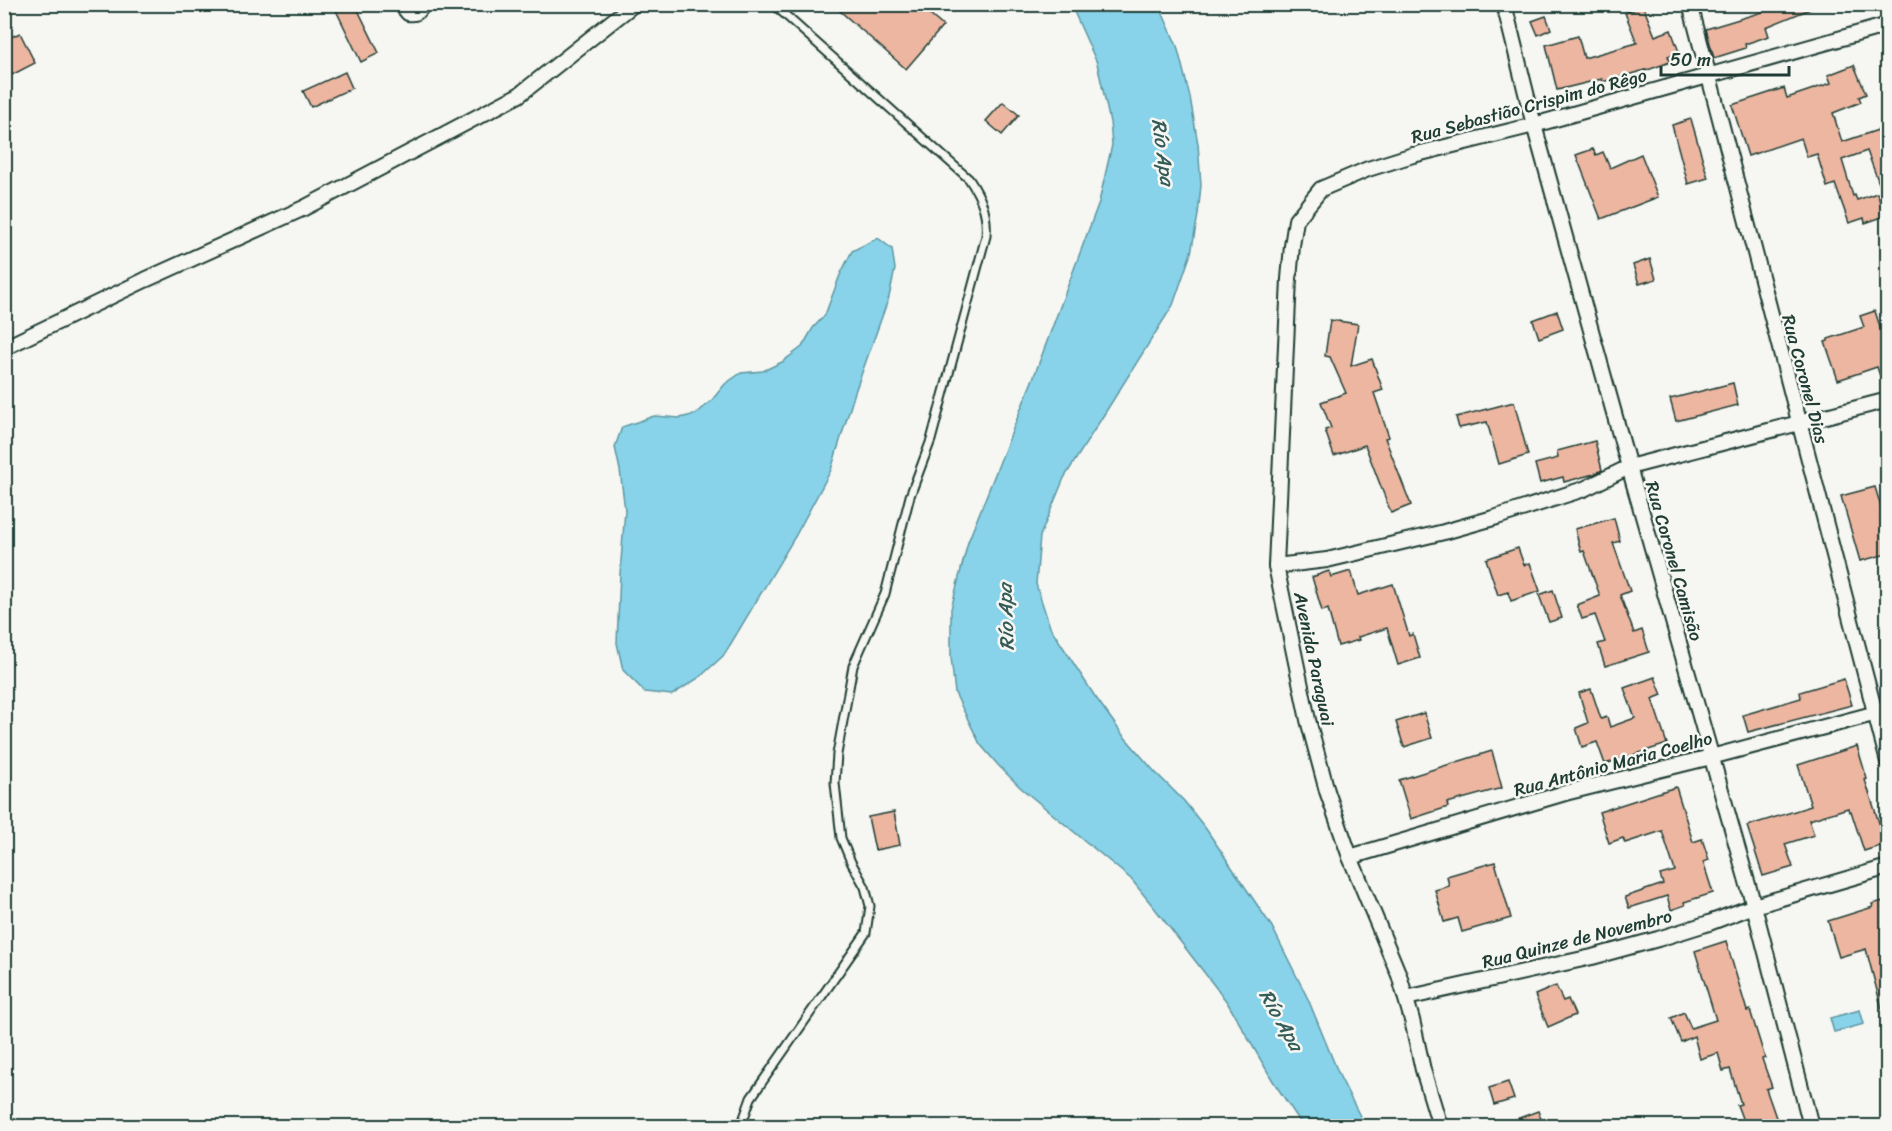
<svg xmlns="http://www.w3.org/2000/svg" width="1892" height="1131" font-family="Sriracha,sans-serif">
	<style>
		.water { fill: #88d3e9; stroke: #5e97a1; stroke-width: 1.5 }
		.building { fill: #ecb6a1; stroke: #1f3d34; stroke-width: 1.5 }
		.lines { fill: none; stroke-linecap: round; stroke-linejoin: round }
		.service-casing { stroke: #1f3d34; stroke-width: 11 }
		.minor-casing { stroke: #1f3d34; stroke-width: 18 }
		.service { stroke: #f6f6f2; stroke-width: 7 }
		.minor { stroke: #f6f6f2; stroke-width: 14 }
		.labels { text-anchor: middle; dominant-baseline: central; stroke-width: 5; stroke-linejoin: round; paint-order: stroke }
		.street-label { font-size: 18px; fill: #1f3d34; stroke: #f6f6f2 }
		.water-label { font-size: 20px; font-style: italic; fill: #345b58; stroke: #f6f6f2 }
	</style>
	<rect width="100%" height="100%" fill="#f6f6f2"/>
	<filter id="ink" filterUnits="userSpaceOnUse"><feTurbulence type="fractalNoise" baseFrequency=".0167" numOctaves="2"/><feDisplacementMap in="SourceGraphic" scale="12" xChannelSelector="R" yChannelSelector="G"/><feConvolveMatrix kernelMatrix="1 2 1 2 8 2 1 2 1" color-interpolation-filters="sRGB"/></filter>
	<g filter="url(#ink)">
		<!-- water -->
		<g class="water">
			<polygon points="1071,5 1159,5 1177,46 1190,97 1198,144 1201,185 1198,215 1191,253 1173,305 1064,478 1040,536 1036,584 1050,627 1094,695 1122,734 1154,771 1184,801 1206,829 1272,927 1308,999 1340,1077 1365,1126 1303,1126 1273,1081 1227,1002 1156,910 1131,879 1021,788 998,765 980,744 955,693 951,657 951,609 968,542 1036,371 1099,202 1112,145 1110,122 1097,63"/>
			<polygon points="878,238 892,249 895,269 889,297 855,392 831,470 796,535 724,655 700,677 672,695 645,692 623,670 617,643 620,574 625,510 620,470 615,447 622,427 654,416 680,418 696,414 712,400 725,384 741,373 763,371 782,362 802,347 813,328 825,315 840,275 852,251"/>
			<polygon points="1860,1010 1864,1024 1834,1032 1830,1018"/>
		</g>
		<!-- building -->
		<g class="building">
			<polygon points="333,4 355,4 379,53 361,62"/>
			<polygon points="832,4 917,4 943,26 906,69"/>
			<polygon points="1778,4 1820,5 1766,27 1769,36 1745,44 1746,48 1714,58 1706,29 1779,7"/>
			<polygon points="1643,6 1655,36 1671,30 1679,52 1668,56 1670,62 1645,71 1645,70 1602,82 1602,79 1557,90 1546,45 1578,36 1584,58 1637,43 1625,13"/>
			<polygon points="1546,16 1551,29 1538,35 1532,21"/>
			<polygon points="20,33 35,63 4,79 4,40"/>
			<polygon points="1854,65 1866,94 1859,97 1861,102 1833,113 1842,142 1878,130 1884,146 1881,147 1887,164 1887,202 1886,202 1867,151 1842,160 1853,196 1855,195 1857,200 1877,193 1885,216 1865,223 1864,218 1849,223 1835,184 1827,187 1817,154 1807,157 1801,138 1748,156 1732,105 1784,88 1787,98 1831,83 1828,75"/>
			<polygon points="345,72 352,88 311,107 303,91"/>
			<polygon points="1003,102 1019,115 1002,135 986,121"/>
			<polygon points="1691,119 1708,178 1688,184 1672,125"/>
			<polygon points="1593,149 1596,155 1603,152 1610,168 1641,154 1658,197 1601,219 1576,155"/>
			<polygon points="1650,259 1656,279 1639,284 1633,265"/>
			<polygon points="1557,311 1563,329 1539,338 1533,320"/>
			<polygon points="1875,311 1881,330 1887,328 1887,391 1885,391 1877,367 1838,380 1825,342 1828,341 1828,339 1864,327 1860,316"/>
			<polygon points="1330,320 1358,324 1351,366 1372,359 1383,390 1374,393 1389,437 1385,438 1411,505 1391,513 1365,445 1334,456 1325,430 1331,428 1321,402 1346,393 1330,357 1325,356"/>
			<polygon points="1733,383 1738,405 1676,421 1670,399"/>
			<polygon points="1514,402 1528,455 1499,464 1487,422 1459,428 1456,417"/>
			<polygon points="1595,441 1602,470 1594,474 1564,482 1563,477 1540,483 1535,464 1558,458 1557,451"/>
			<polygon points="1875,487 1887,527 1887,554 1860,561 1841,496"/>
			<polygon points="1614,518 1620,541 1613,543 1630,591 1620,595 1634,633 1642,630 1649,652 1605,666 1598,644 1605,642 1595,615 1582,619 1577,605 1600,596 1584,551 1581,552 1575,529"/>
			<polygon points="1518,548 1524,565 1530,563 1540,591 1511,601 1508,592 1498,595 1486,559"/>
			<polygon points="1329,571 1331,577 1351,571 1358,595 1393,584 1409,636 1413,634 1420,658 1398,665 1387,628 1358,637 1359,640 1338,646 1328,609 1322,611 1312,577"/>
			<polygon points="1553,590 1562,618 1549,622 1539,595"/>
			<polygon points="1655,677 1662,695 1652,699 1667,744 1605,764 1597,742 1582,747 1576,728 1588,723 1579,693 1591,689 1601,719 1607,717 1610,727 1635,718 1624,688"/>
			<polygon points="1844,679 1852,705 1748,732 1743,715 1801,698 1800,692"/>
			<polygon points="1424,713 1432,738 1404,747 1396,722"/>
			<polygon points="1857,746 1867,779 1865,780 1886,844 1864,851 1851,811 1849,812 1848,808 1809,820 1814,835 1785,844 1793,867 1763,876 1747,826 1811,806 1798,765"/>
			<polygon points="1492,751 1502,788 1447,803 1448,807 1411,819 1399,780"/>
			<polygon points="1676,787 1693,842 1702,839 1709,860 1703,862 1713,893 1684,902 1685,905 1671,910 1667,896 1629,908 1625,897 1663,884 1660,875 1675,871 1662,831 1625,843 1623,838 1609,843 1599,812"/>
			<polygon points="894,812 900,845 875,850 868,817"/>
			<polygon points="1495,862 1511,918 1462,932 1458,918 1444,922 1435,890 1449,886 1447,876"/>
			<polygon points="1887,900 1887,1012 1883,1013 1866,949 1839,957 1828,921 1873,907 1872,904"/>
			<polygon points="1726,941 1747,1011 1750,1010 1765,1058 1762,1059 1772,1087 1766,1089 1779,1126 1745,1126 1737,1105 1741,1104 1730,1069 1723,1071 1718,1053 1700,1059 1694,1036 1681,1042 1671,1018 1684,1012 1691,1028 1716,1020 1695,951"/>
			<polygon points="1556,986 1563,1001 1568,999 1575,1015 1548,1027 1535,995"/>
			<polygon points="1508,1082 1514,1099 1494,1105 1489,1088"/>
			<polygon points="1538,1111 1544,1126 1500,1126 1500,1125"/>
		</g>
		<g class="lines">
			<!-- service casing -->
			<g class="service-casing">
				<path id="service" d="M741,1126L751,1098L866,933L870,906L865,887L851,862L841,838L835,783L837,754L853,666L885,594L910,496L931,440L986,236C988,213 981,197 969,179L773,4"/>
			</g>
			<!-- minor casing -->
			<g class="minor-casing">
				<g id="minor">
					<path d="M401,4L408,13C415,14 420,12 422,4"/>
					<polyline points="1504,4 1534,125 1629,467 1754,906 1811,1126"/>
					<polyline points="1690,4 1888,762"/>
					<polyline points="4,348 145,280 304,208 519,95 634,4"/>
					<polyline points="1276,566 1327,560 1444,532 1497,517 1584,489 1629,467 1888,400"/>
					<polyline points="1350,857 1565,793 1711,757 1888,710"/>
					<polyline points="1406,998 1592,957 1658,939 1709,923 1754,906 1888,867"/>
					<polyline points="1440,1126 1423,1070 1412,1020 1399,975 1350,857 1327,791 1308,720 1276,566 1289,279 1292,246 1296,220 1321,189 1368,169 1413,155 1534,125 1888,25"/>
				</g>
			</g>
			<!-- service -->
			<use href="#service" class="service"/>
			<!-- minor -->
			<use href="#minor" class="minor"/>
		</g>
	</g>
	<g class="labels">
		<!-- street labels -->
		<g class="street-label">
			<text transform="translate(1529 106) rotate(-15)">Rua Sebastião Crispim do Rêgo</text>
			<text transform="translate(1805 379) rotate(75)">Rua Coronel Dias</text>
			<text transform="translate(1674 561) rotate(74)">Rua Coronel Camisão</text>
			<text transform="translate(1314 659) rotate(78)">Avenida Paraguai</text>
			<text transform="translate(1613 764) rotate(-15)">Rua Antônio Maria Coelho</text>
			<text transform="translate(1577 939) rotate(-14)">Rua Quinze de Novembro</text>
		</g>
		<!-- water labels -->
		<g class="water-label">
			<text transform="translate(1163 152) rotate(82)">Río Apa</text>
			<text transform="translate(1006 617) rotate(-92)">Río Apa</text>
			<text transform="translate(1281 1020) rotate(60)">Río Apa</text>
		</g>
	</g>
	<!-- margin -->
	<rect width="1892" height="1131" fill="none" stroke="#f6f6f2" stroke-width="24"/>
	<rect x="12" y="12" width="1868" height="1107" fill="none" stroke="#1f3d34" stroke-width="2" filter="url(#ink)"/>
	<!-- scale -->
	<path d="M1661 66v9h128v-9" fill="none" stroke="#1f3d34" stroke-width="3"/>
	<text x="1670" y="66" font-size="18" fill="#1f3d34" stroke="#f6f6f2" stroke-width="4.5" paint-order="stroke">50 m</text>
</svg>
